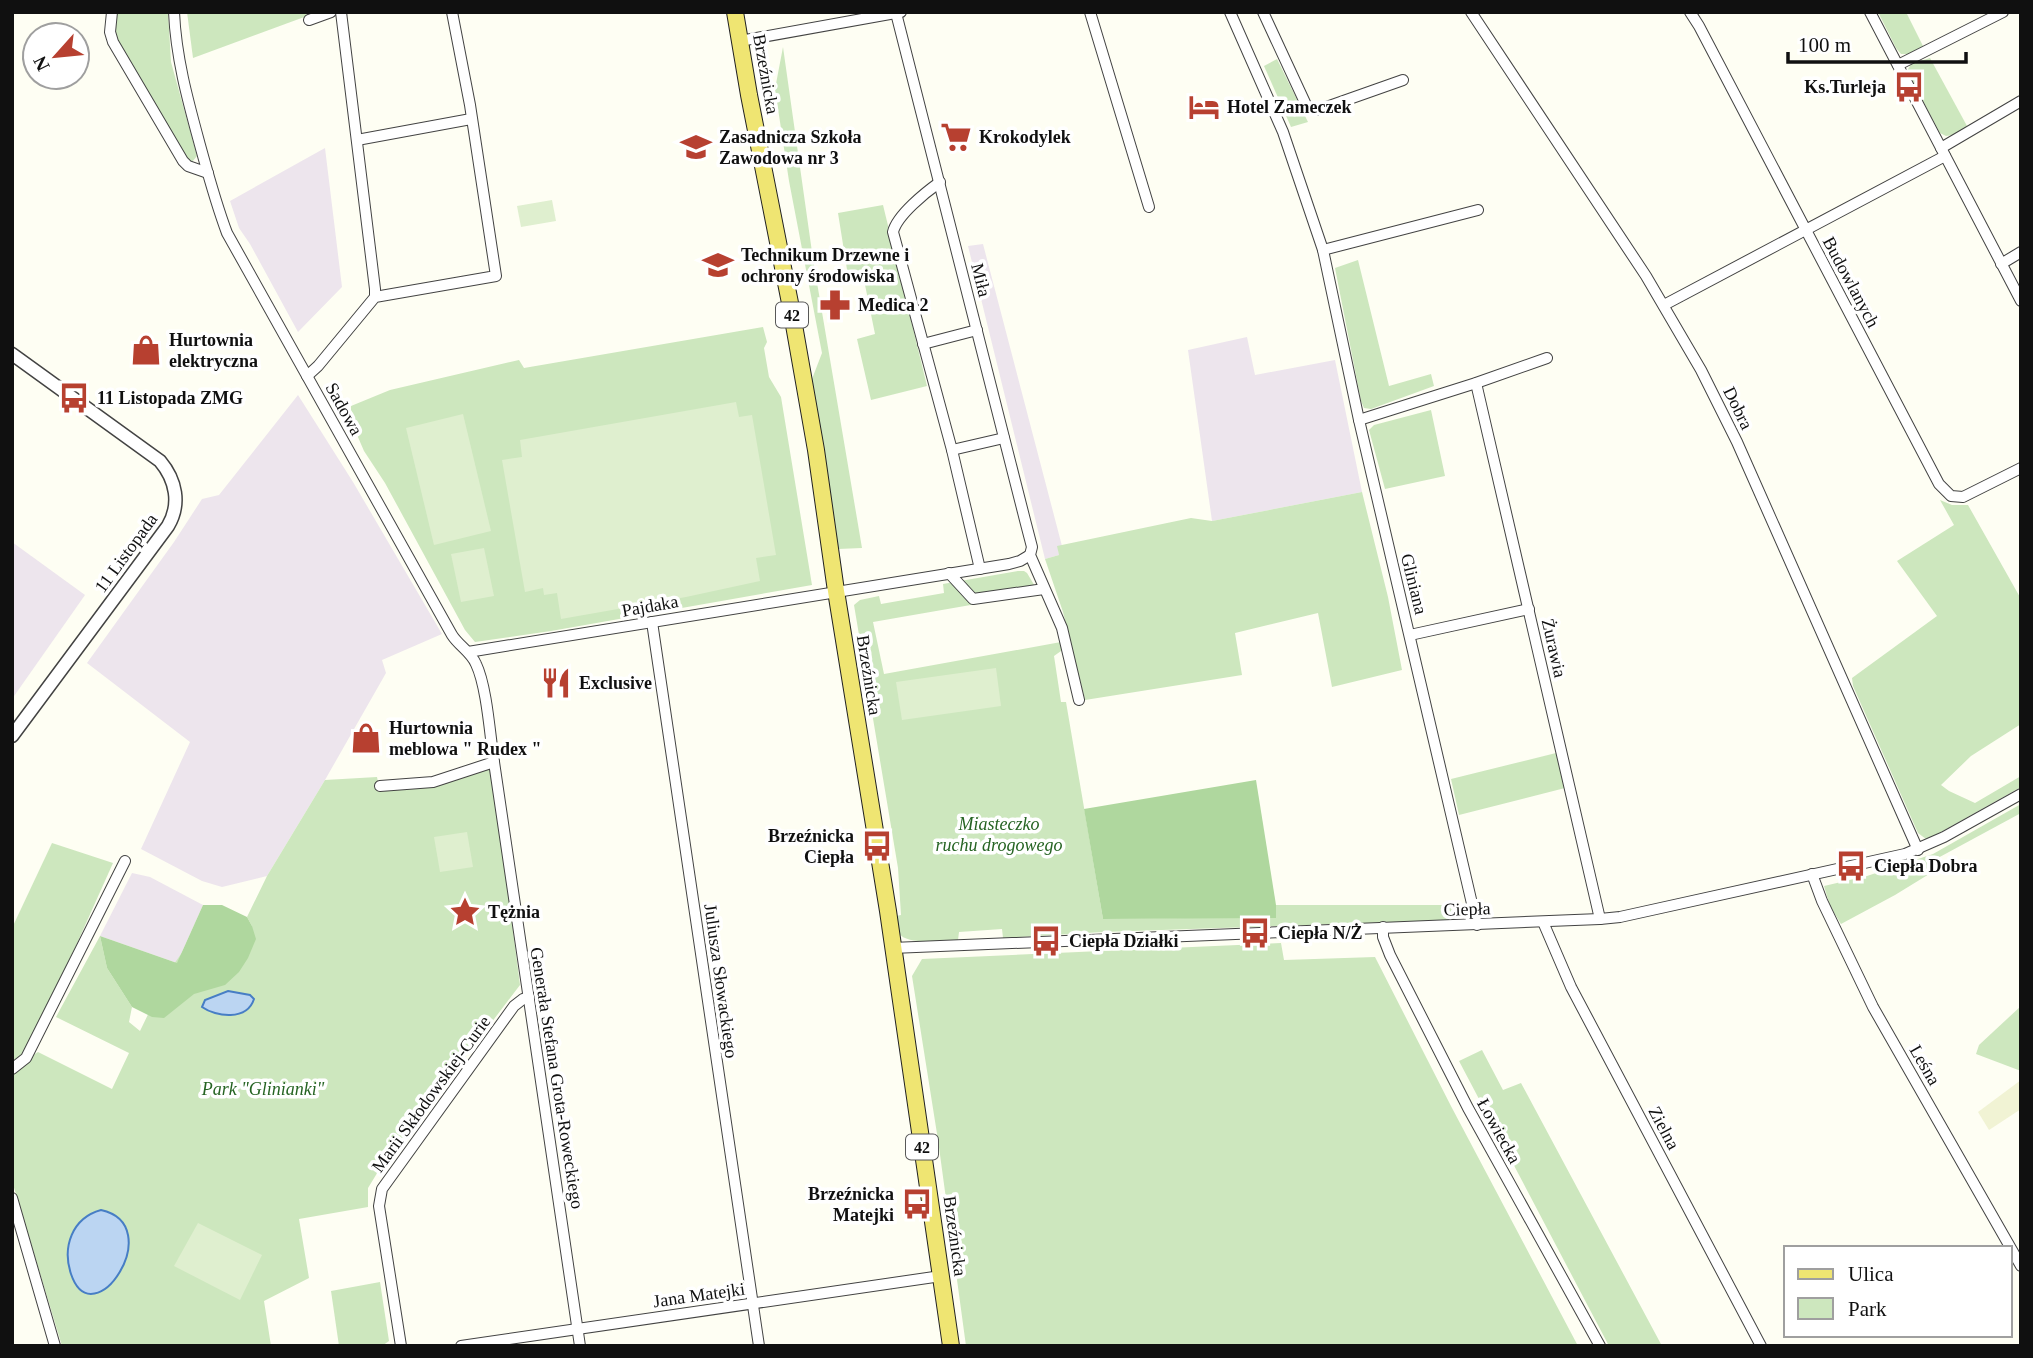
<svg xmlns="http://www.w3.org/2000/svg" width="2033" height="1358" font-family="Georgia,serif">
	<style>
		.industrial { fill: #ede5ed }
		.farmland { fill: #f1f3d4 }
		.green { fill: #cde7be }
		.forest { fill: #afd79e }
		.pitch { fill: #dfefcf }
		.water { fill: #bbd5f2; stroke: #477ec5; stroke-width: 2 }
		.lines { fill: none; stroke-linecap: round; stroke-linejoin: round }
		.minor-casing { stroke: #434343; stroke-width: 12 }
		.tertiary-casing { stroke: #434343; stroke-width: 15 }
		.primary-casing { stroke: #212121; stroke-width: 18 }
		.minor { stroke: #fff; stroke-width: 10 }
		.tertiary { stroke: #fff; stroke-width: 12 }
		.primary { stroke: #efe572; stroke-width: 16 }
		.labels { text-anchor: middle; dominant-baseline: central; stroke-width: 7; stroke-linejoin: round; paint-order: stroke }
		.shield { fill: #fff; stroke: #585858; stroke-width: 2 }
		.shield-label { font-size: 16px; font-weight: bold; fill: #101010 }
		.street-label { font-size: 18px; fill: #101010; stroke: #fff }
		.poi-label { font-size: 18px; font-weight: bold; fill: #101010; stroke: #fff; text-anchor: start }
		.park-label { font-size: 18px; font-style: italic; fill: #266423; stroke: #fff }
	</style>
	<rect width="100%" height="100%" fill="#fefef3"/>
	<!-- industrial -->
	<g class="industrial">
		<polygon points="325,148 342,287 298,332 250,244 239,228 230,201"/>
		<polygon points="983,244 1062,546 1058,547 1059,555 1045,559 968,246"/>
		<polygon points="1247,337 1255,375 1335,360 1362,492 1212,521 1188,350"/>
		<polygon points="298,395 353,482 442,634 382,660 386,673 325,780 267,876 222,887 202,881 141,849 190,742 87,663 174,542 202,499 219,495"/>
		<polygon points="12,542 85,595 12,699"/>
		<polygon points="132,873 150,877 203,905 177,963 100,936"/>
	</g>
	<!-- farmland -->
	<polygon class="farmland" points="2021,1080 2021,1109 1989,1130 1978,1112"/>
	<!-- green -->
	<g class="green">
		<polygon points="116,12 168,12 171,62 197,156 192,162 186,159 115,40 113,29"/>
		<polygon points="187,12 306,12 307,16 193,58"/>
		<polygon points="1878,12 1906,12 1923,46 1909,54 1901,54 1896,48"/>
		<polygon points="783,47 813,259 862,548 838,549 812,379 822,353 789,181 775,89"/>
		<polygon points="1930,58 1967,126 1954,135 1946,136 1940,133 1907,71 1911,64"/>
		<polygon points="1277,59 1308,122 1291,127 1264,66"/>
		<polygon points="883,205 927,386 871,400 857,339 875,334 864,280 849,282 838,213"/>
		<polygon points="1358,260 1389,386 1431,374 1434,386 1371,409 1364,408 1361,401 1335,268"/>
		<polygon points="763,327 767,342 764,348 769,377 781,397 812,585 551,631 475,642 465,630 385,483 364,451 351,421 351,406 390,390 519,360 524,368"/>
		<polygon points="1431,410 1445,476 1385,489 1369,430 1374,425"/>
		<polygon points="1362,492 1388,597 1402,670 1332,687 1318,613 1235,633 1242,675 1085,700 1063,612 1045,559 1059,555 1057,546 1191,518 1212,521"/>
		<polygon points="1940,500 1952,505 1968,505 2021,599 2021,724 1971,756 1941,785 1949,791 1975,803 2021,776 2021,787 1932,837 1926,839 1918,833 1853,686 1852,678 1937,616 1897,561 1954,525"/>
		<path d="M1018,571H1024L1027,573L1039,593L873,622L884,674L1061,642V651L1054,656L1061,702H1066L1103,919L1276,917V905H1467L1465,916L1457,920L1103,932L1003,938L1002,929L959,932L958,940C945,940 906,946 899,933C897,928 897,921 896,916L901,915L898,868L854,605L860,600L879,596L881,604L944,593L943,584Z"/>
		<polygon points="1556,753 1565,788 1459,815 1451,779"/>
		<polygon points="492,766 520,985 379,1170 368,1188 368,1207 299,1219 309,1278 264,1301 271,1346 62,1346 12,1181 12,1068 38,1052 112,1089 129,1053 56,1017 100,936 107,968 132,1007 129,1022 140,1031 169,971 198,930 252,926 247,917 267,876 325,780 377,777 380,792 454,780"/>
		<polygon points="2021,804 2021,813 1936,859 1939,868 1895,895 1841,924 1830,906 1824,886 1867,876 1933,854"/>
		<polygon points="52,843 113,863 74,950 22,1055 12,1062 12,928"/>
		<polygon points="1281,943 1284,960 1375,957 1452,1108 1578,1346 966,1346 938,1140 912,976 922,959"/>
		<polygon points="2021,1006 2021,1071 1976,1054 1979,1045"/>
		<polygon points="1482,1050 1503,1090 1521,1083 1662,1346 1609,1346 1459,1061"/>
		<polygon points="380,1282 389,1341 382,1346 339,1346 331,1291"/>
	</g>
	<!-- forest -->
	<g class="forest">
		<polygon points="1256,780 1276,905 1276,918 1103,919 1084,809"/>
		<polygon points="203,905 222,905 247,917 252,926 256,939 248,958 239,972 225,985 194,994 164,1018 152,1017 132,1007 107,968 100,936 177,963"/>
	</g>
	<!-- pitch -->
	<g class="pitch">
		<polygon points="552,200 556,221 521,227 517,206"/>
		<polygon points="736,402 739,417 752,415 776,555 756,558 760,581 686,597 561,619 557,593 544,595 543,588 525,592 502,460 522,457 520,440"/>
		<polygon points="463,414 491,531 434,545 406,428"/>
		<polygon points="484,548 494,596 461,602 451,554"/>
		<polygon points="996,668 1001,706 902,720 896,682"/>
		<polygon points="467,832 473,867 440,872 434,837"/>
		<polygon points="198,1223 262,1255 240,1300 174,1266"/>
	</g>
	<!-- water -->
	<g class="water">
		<path d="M228,991L250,995L254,999C247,1021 216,1017 202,1007L205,1000Z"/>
		<path d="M101,1210C169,1225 93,1339 71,1274C62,1247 72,1218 101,1210Z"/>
	</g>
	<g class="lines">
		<!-- minor casing -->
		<g class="minor-casing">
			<g id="minor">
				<polyline points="112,12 110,32 113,42 183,161 188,166 208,173"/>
				<path d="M174,12C176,58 188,101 200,145C208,174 216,204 227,233L452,635C459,646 471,652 476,664C487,687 490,736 494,762L580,1346"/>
				<polyline points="341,12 375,289 375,297"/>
				<polyline points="1090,12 1149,207"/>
				<polyline points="1230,12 1283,132 1323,250 1359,420 1477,925"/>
				<polyline points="1263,12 1308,109 1318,110 1403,80"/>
				<polyline points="1471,12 1646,276 1701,370 1737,442 1918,850"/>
				<polyline points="1690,12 1699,26 1939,484 1951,496 1963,497 2021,468"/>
				<polyline points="1870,12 2021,301"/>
				<polyline points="896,13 1026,524 1032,547 1030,555 1062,628 1079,700"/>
				<polyline points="309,20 331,12"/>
				<polyline points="740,41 901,12"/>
				<polyline points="1898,65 2003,12"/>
				<polyline points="357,140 471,119"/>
				<polyline points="1941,148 2021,101"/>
				<path d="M940,182C926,192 897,215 893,232L952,450L980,569"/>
				<polyline points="1323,250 1478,210"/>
				<polyline points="2001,264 2021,252"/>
				<polyline points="1664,305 1945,156"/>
				<polyline points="923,344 977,330"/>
				<polyline points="307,376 318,366 375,297 496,276 470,105 452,12"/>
				<polyline points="1476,383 1600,919"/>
				<polyline points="1359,420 1476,383 1547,358"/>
				<polyline points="952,450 1004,438"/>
				<polyline points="949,573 973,599 1044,589"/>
				<polyline points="652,622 759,1346"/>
				<polyline points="1410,635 1529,609"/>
				<polyline points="468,652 1009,564 1020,561 1030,555"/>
				<polyline points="380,786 433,782 494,762"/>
				<polyline points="1812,874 1822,901 1873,1007 2021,1266"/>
				<polyline points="1543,922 1571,987 1761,1346"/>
				<polyline points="1383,927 1383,937 1390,955 1468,1108 1600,1346"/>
				<polyline points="892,948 1600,919 1620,917 1905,854 1944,837 2021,794"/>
				<polyline points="12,1069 26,1058 125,861"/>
				<polyline points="12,1198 55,1346"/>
				<polyline points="401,1346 379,1206 382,1189 514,1006 523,999 529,997"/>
				<polyline points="461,1346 941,1276"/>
			</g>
		</g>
		<!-- tertiary casing -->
		<g class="tertiary-casing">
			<path id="tertiary" d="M12,354L160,461C176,480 181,504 168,526L12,736"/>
		</g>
		<!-- primary casing -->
		<g class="primary-casing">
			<polyline id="primary" points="735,12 749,95 791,308 816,450 836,591 888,911 951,1346"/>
		</g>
		<!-- minor -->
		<use href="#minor" class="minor"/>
		<!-- tertiary -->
		<use href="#tertiary" class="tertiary"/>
		<!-- primary -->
		<use href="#primary" class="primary"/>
	</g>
	<!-- icons -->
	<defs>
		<g id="bus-bare" transform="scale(2.415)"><path d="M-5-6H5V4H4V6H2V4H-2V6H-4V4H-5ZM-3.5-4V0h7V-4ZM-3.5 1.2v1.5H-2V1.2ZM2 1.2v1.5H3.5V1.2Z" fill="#b74030" stroke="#fff" stroke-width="2.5" paint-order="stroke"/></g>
		<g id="hotel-bare" transform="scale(2.415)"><path d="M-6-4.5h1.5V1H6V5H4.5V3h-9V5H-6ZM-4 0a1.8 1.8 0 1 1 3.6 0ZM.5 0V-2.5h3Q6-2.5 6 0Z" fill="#b74030" stroke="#fff" stroke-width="2.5" paint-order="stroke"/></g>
		<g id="supermarket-bare" transform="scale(2.415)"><path d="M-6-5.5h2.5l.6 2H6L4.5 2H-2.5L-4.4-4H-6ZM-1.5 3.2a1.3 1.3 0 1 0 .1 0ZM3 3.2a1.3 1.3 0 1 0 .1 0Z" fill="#b74030" stroke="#fff" stroke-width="2.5" paint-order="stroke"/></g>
		<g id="school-bare" transform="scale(2.415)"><path d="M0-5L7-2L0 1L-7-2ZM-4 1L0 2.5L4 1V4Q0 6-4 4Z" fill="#b74030" stroke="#fff" stroke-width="2.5" paint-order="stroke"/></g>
		<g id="pharmacy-bare" transform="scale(2.415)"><path d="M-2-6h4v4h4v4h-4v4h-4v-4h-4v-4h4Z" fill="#b74030" stroke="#fff" stroke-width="2.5" paint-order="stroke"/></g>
		<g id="shop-bare" transform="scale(2.415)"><path d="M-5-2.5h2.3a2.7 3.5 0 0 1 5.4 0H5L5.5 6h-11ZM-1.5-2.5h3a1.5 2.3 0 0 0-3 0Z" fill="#b74030" stroke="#fff" stroke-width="2.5" paint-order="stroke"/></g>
		<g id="restaurant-bare" transform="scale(2.415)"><path d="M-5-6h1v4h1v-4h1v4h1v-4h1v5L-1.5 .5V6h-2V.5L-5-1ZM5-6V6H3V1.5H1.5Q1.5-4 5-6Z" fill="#b74030" stroke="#fff" stroke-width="2.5" paint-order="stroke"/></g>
		<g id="sight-bare" transform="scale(2.415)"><path d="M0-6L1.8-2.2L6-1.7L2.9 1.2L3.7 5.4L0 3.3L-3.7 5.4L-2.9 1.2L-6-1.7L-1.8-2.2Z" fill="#b74030" stroke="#fff" stroke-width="2.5" paint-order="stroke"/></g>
	</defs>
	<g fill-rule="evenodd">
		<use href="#bus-bare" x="1909" y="87"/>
		<use href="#hotel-bare" x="1204" y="107"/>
		<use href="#supermarket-bare" x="956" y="137"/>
		<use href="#school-bare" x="696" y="147"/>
		<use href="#school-bare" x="718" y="265"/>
		<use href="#pharmacy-bare" x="835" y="305"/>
		<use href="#shop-bare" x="146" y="350"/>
		<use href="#bus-bare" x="74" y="398"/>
		<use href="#restaurant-bare" x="556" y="683"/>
		<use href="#shop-bare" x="366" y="738"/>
		<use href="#bus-bare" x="877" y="846"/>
		<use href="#bus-bare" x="1851" y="866"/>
		<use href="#sight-bare" x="465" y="912"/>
		<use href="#bus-bare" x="1255" y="933"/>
		<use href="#bus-bare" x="1046" y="941"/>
		<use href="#bus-bare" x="917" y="1204"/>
	</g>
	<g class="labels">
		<!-- shield labels -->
		<g class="shield">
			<rect x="776" y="302.5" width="32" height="25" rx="5"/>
			<rect x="906" y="1134.5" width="32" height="25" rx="5"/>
		</g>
		<g class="shield-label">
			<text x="792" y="315">42</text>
			<text x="922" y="1147">42</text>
		</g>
		<!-- street labels -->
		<g class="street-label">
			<text transform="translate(766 74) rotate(80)">Brzeźnicka</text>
			<text transform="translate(981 280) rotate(76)">Miła</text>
			<text transform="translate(1851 282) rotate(62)">Budowlanych</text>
			<text transform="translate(1738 408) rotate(64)">Dobra</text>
			<text transform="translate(344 409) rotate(61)">Sadowa</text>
			<text transform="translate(126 553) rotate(-54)">11 Listopada</text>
			<text transform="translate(1414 584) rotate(76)">Gliniana</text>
			<text transform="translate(650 606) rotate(-10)">Pajdaka</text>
			<text transform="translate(1554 648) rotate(77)">Żurawia</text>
			<text transform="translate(869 675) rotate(81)">Brzeźnicka</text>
			<text transform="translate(1467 909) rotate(-2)">Ciepła</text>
			<text transform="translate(721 981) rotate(82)">Juliusza Słowackiego</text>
			<text transform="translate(1925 1065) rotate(60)">Leśna</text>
			<text transform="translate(557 1078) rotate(81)">Generała Stefana Grota-Roweckiego</text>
			<text transform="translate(431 1094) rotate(-54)">Marii Skłodowskiej-Curie</text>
			<text transform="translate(1664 1128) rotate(62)">Zielna</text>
			<text transform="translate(1499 1131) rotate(61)">Łowiecka</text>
			<text transform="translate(955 1236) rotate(82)">Brzeźnicka</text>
			<text transform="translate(699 1295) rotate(-8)">Jana Matejki</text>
		</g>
		<!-- poi labels -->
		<g class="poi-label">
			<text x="1886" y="87" text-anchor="end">Ks.Turleja</text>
			<text x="1227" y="107">Hotel Zameczek</text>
			<text x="719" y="137">Zasadnicza Szkoła<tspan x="719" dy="21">Zawodowa nr 3</tspan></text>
			<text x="979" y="137">Krokodylek</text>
			<text x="741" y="255">Technikum Drzewne i<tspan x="741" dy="21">ochrony środowiska</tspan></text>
			<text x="858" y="305">Medica 2</text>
			<text x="169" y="340">Hurtownia<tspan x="169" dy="21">elektryczna</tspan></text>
			<text x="97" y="398">11 Listopada ZMG</text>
			<text x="579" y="683">Exclusive</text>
			<text x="389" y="728">Hurtownia<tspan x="389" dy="21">meblowa " Rudex "</tspan></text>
			<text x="854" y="836" text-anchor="end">Brzeźnicka<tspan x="854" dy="21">Ciepła</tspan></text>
			<text x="1874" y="866">Ciepła Dobra</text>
			<text x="488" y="912">Tężnia</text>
			<text x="1278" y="933">Ciepła N/Ż</text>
			<text x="1069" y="941">Ciepła Działki</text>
			<text x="894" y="1194" text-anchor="end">Brzeźnicka<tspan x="894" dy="21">Matejki</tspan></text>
		</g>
		<!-- park labels -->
		<g class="park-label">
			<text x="999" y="824">Miasteczko<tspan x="999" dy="21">ruchu drogowego</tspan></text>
			<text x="263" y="1089">Park "Glinianki"</text>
		</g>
	</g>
	<!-- border -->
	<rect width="2033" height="1358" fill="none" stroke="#101010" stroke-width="28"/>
	<!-- legend -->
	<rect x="1784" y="1246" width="228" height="91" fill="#ffffff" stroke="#9f9f9f" stroke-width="2"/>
	<rect x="1798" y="1269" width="35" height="10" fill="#efe572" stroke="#9f9f9f" stroke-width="2"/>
	<text x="1848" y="1281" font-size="21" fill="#101010">Ulica</text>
	<rect x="1798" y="1298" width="35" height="21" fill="#cde7be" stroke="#9f9f9f" stroke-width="2"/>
	<text x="1848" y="1316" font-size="21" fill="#101010">Park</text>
	<!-- north arrow -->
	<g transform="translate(56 56) rotate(243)"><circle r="33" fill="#ffffff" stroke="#9f9f9f" stroke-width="2"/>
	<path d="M0-5L12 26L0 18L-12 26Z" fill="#b74030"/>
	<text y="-10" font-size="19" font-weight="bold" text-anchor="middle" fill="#101010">N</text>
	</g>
	<!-- scale -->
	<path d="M1788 52v10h178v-10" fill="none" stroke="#101010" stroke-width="3.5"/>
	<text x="1798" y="52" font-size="21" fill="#101010" stroke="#ffffff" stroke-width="5" paint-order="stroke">100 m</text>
</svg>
